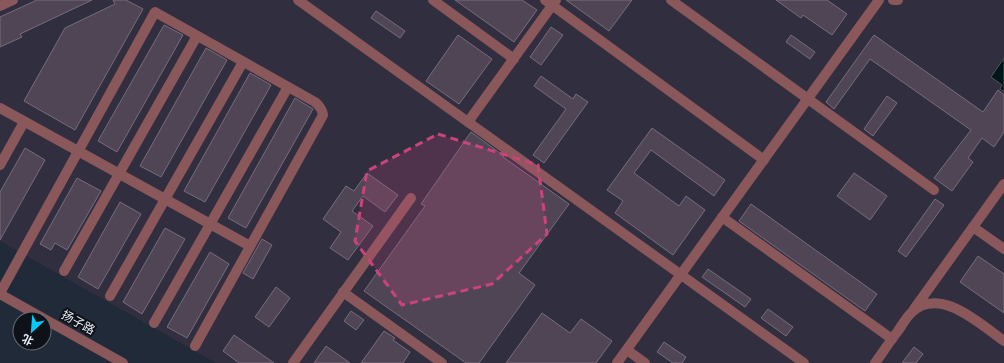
<svg xmlns="http://www.w3.org/2000/svg" width="1004" height="363" font-family="Signika,'Noto Sans SC',sans-serif">
	<style>
		.industrial { fill: #312e3f }
		.water { fill: #001618; stroke: #46585c }
		.building { fill: #504555; stroke: #786c7e }
		.lines { fill: none; stroke-linecap: round; stroke-linejoin: round }
		.minor { stroke: #8a585a; stroke-width: 10 }
		.marked { fill: #ca447b; fill-opacity: 0.2; stroke: #ca447b; stroke-width: 3; stroke-dasharray: 8 5; stroke-linejoin: round }
		.labels { text-anchor: middle; dominant-baseline: central; stroke-width: 4; stroke-linejoin: round; paint-order: stroke }
		.street-label { font-size: 12px; fill: #ebf2fc; stroke: #0e1218 }
	</style>
	<rect width="100%" height="100%" fill="#202a38"/>
	<!-- industrial -->
	<polygon class="industrial" points="0,0 1004,0 1004,363 216,363 0,241"/>
	<!-- water -->
	<polygon class="water" points="1004,58 1004,92 1000,89 1002,85 991,77"/>
	<!-- building -->
	<g class="building">
		<polygon points="37,0 92,0 20,34 22,37 0,47 0,17"/>
		<polygon points="113,0 126,0 143,9 75,130 24,101 65,28 115,4"/>
		<polygon points="455,0 522,0 537,10 514,42"/>
		<polygon points="566,0 632,0 609,31"/>
		<polygon points="776,0 827,0 847,14 832,35 803,15 801,18"/>
		<polygon points="376,11 405,31 400,38 371,18"/>
		<polygon points="164,25 183,35 117,152 98,141"/>
		<polygon points="551,27 563,35 541,65 530,57"/>
		<polygon points="458,35 492,59 459,104 426,81"/>
		<polygon points="791,35 815,52 810,59 786,42"/>
		<polygon points="874,35 983,112 998,90 1004,95 1004,132 994,147 982,138 968,158 973,162 952,191 934,178 971,130 870,59 834,109 826,102"/>
		<polygon points="206,48 227,60 161,177 140,166"/>
		<polygon points="250,73 271,85 205,202 184,191"/>
		<polygon points="541,76 573,99 576,94 588,102 544,163 533,155 566,109 534,86"/>
		<polygon points="887,96 897,103 873,136 864,129"/>
		<polygon points="295,98 313,109 246,228 228,218"/>
		<polygon points="652,128 725,180 714,196 651,150 634,173 679,206 686,196 705,210 673,255 615,213 623,201 607,190"/>
		<polygon points="471,132 504,156 503,157 569,204 519,273 535,285 479,363 466,363 364,291 425,206 421,204"/>
		<polygon points="25,148 45,160 0,240 0,192"/>
		<polygon points="367,173 398,195 385,212 363,196 352,211 373,226 348,260 330,248 341,232 323,219 346,186 354,191"/>
		<polygon points="854,173 887,196 870,220 837,196"/>
		<polygon points="77,178 101,191 67,250 55,243 51,250 40,244"/>
		<polygon points="935,199 944,205 906,257 898,251"/>
		<polygon points="120,202 141,214 98,289 78,277"/>
		<polygon points="751,204 877,294 865,311 739,221"/>
		<polygon points="165,228 185,239 142,314 123,302"/>
		<polygon points="262,239 272,245 253,279 243,273"/>
		<polygon points="210,252 229,264 187,338 167,327"/>
		<polygon points="978,256 1004,274 1004,313 960,282"/>
		<polygon points="708,269 751,299 745,307 702,277"/>
		<polygon points="276,287 290,298 269,327 255,317"/>
		<polygon points="768,309 793,327 786,336 761,318"/>
		<polygon points="351,311 364,320 356,330 344,321"/>
		<polygon points="542,313 570,333 581,319 612,341 596,363 506,363"/>
		<polygon points="384,331 395,338 393,340 410,352 403,363 361,363"/>
		<polygon points="234,335 274,363 239,363 223,351"/>
		<polygon points="664,342 686,357 682,363 673,363 657,352"/>
		<polygon points="326,346 350,363 314,363"/>
		<polygon points="914,347 923,354 916,363 902,363"/>
	</g>
	<g class="lines">
		<!-- minor -->
		<g class="minor">
			<polyline points="298,0 468,122 556,0"/>
			<polyline points="433,0 514,59"/>
			<polyline points="545,0 764,160"/>
			<polyline points="671,0 934,190"/>
			<polyline points="893,0 898,0"/>
			<polyline points="0,6 13,0"/>
			<polyline points="0,108 250,246"/>
			<polyline points="468,122 804,363"/>
			<polyline points="0,165 24,122"/>
			<polyline points="722,217 892,339"/>
			<polyline points="973,227 1004,249"/>
			<polyline points="64,271 197,36"/>
			<polyline points="343,292 442,363"/>
			<path d="M0,293L155,12L315,102C320,106 322,109 323,115L195,346"/>
			<polyline points="0,294 123,363"/>
			<polyline points="110,296 243,62"/>
			<polyline points="914,309 1004,184"/>
			<polyline points="154,323 288,87"/>
			<polyline points="627,350 645,363"/>
			<polyline points="293,363 411,198"/>
			<polyline points="617,363 879,0"/>
			<path d="M875,363C883,352 890,341 898,331C902,325 906,318 911,313C939,285 980,324 1004,341"/>
		</g>
	</g>
	<!-- marked area -->
	<path class="marked" d="M438,134L538,165L547,234L492,284L402,305L355,241L367,171Z"/>
	<g class="labels">
		<!-- street labels -->
		<g class="street-label">
			<text transform="translate(78 323) rotate(29)">扬子路</text>
		</g>
	</g>
	<!-- north arrow -->
	<g transform="translate(32 331) rotate(206)"><circle r="19" fill="#0e1218" stroke="#666c73"/>
	<path d="M0-3L7 15L0 10L-7 15Z" fill="#02cbf9"/>
	<text y="-6" font-size="11" font-weight="bold" text-anchor="middle" fill="#ebf2fc">北</text>
	</g>
</svg>
